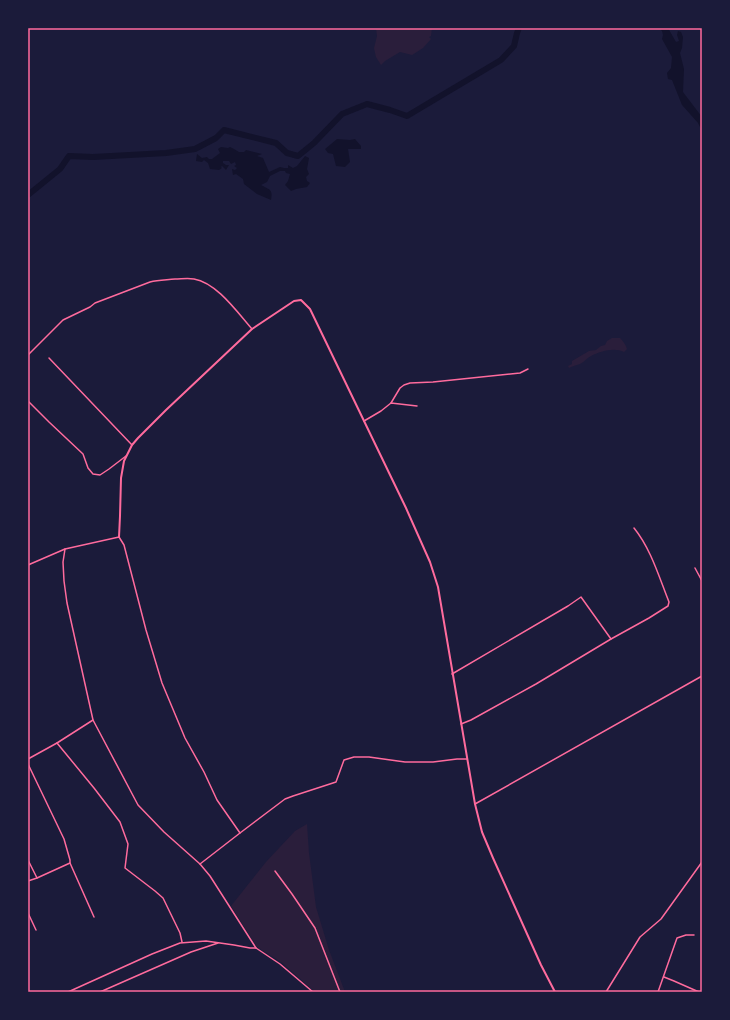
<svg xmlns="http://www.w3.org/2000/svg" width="730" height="1020" font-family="'Fira Sans Condensed',sans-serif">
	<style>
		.green { fill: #2a1e3b }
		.water { fill: #12122b }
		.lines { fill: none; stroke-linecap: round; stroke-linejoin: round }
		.river { stroke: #12122b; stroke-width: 6 }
		.minor { stroke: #ff6b9d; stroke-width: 1.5 }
		.tertiary { stroke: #ff6b9d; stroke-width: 2 }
		.neatline { fill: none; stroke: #ff6b9d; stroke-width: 1.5 }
	</style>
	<rect width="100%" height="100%" fill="#1b1b3a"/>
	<!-- green -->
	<g class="green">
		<polygon points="376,28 432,28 431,36 429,37 431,39 423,48 412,55 400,52 385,61 381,65 376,57 374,48 377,36"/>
		<path d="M612,338H620C623,341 626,345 627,349L624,352C615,347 600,351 591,356C587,358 584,362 580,364C577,365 572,366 569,368L568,366L572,364V361L589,351L596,350L601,346L605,345L607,341Z"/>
		<polygon points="307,824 309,853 316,907 329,950 345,992 315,992 281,962 257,947 231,906 266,862 295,831"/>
	</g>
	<!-- water -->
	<g class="water">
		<polygon points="659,28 668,28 676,42 679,41 677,35 678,31 681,32 683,37 682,48 680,53 684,69 683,92 702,117 702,131 698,123 682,105 672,80 668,79 667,73 671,68 672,57 662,39 663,35 662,31"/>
		<polygon points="337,139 350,140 355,139 361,146 361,149 348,149 350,162 345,167 336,166 333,154 328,153 325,149"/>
		<path d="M221,147L228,148L230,147L234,149L239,152H244L246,150L262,154L257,156L263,158L269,172L280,167L284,168H288V165L293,168L297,166L305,156L309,158L307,169L309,174L306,177L307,181L310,183L307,187L296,189L291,191L285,185L288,181L290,174L286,173L285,171H280L270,176L267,182L261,185C270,190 273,189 271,200L257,194L244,184L243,179L236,174L233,175L232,169L235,170L237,168L234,166L236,165L235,162L231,164L229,161H223V163L226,165H229L226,170L222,166L221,167L222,168L219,170L210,169L208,163L204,160L202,162L196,161L197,154L202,158L207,157L209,159H212L220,153L218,149Z"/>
	</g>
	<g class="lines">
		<!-- river -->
		<polyline class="river" points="28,195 60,169 69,156 93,157 166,153 195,149 216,138 224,130 276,143 287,153 298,156 314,143 342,114 367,104 390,110 407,116 501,60 514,46 517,33 519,28"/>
		<!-- minor -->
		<g class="minor">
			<path d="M28,355L63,320L90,307L95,303L150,282C158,280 166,280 175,279C181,279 188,278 194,279C217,283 237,312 252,329"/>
			<polyline points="49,358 132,445"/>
			<polyline points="28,401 49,422 83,454 88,468 93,474 100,475 109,469 126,456"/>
			<polyline points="391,403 400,388 404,385 410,383 433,382 520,373 528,369"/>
			<polyline points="364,421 381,411 391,403 417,406"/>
			<polyline points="65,549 63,562 64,581 67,603 93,720 138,805 164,832 200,864 210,876 256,948"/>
			<polyline points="28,565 65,549 119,537 124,545 146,630 162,683 185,738 204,772 217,800 240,833"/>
			<polyline points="695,568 702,581"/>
			<polyline points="452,674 568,606 581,597 611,639"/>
			<polyline points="93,720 57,743 94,788 120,822 128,844 125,868 155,891 163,898 180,933 182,942"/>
			<path d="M461,724L471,720L536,684L611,639L649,618L668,606L669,602C659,577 651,549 634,528"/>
			<polyline points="28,759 57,743"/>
			<polyline points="28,764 64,839 70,860 70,863 94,917"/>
			<polyline points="475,804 702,676"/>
			<polyline points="28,860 37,878 70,863"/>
			<polyline points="200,864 240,833 285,799 293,796 336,782 344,760 354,757 369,757 405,762 433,762 457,759 467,759"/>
			<polyline points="275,871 292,894 315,928 340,992"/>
			<polyline points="28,881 37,878"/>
			<polyline points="28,913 36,930"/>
			<polyline points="664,977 674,981 699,992"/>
			<polyline points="68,992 152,954 180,943 206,941 234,945 250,948 256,948 280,964 313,992"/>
			<polyline points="100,992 191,952 218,943"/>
			<polyline points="606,992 640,937 661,919 702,862"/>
			<polyline points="658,992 677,938 686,935 694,935"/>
		</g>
		<!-- tertiary -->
		<polyline class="tertiary" points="119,537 120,516 121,478 124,461 132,445 138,438 166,410 252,329 294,301 301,300 310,309 406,508 430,562 438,587 475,804 482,832 493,858 541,965 555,992"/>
	</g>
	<!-- border -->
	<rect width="730" height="1020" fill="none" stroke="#1b1b3a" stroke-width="58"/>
	<rect x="29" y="29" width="672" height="962" class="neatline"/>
</svg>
